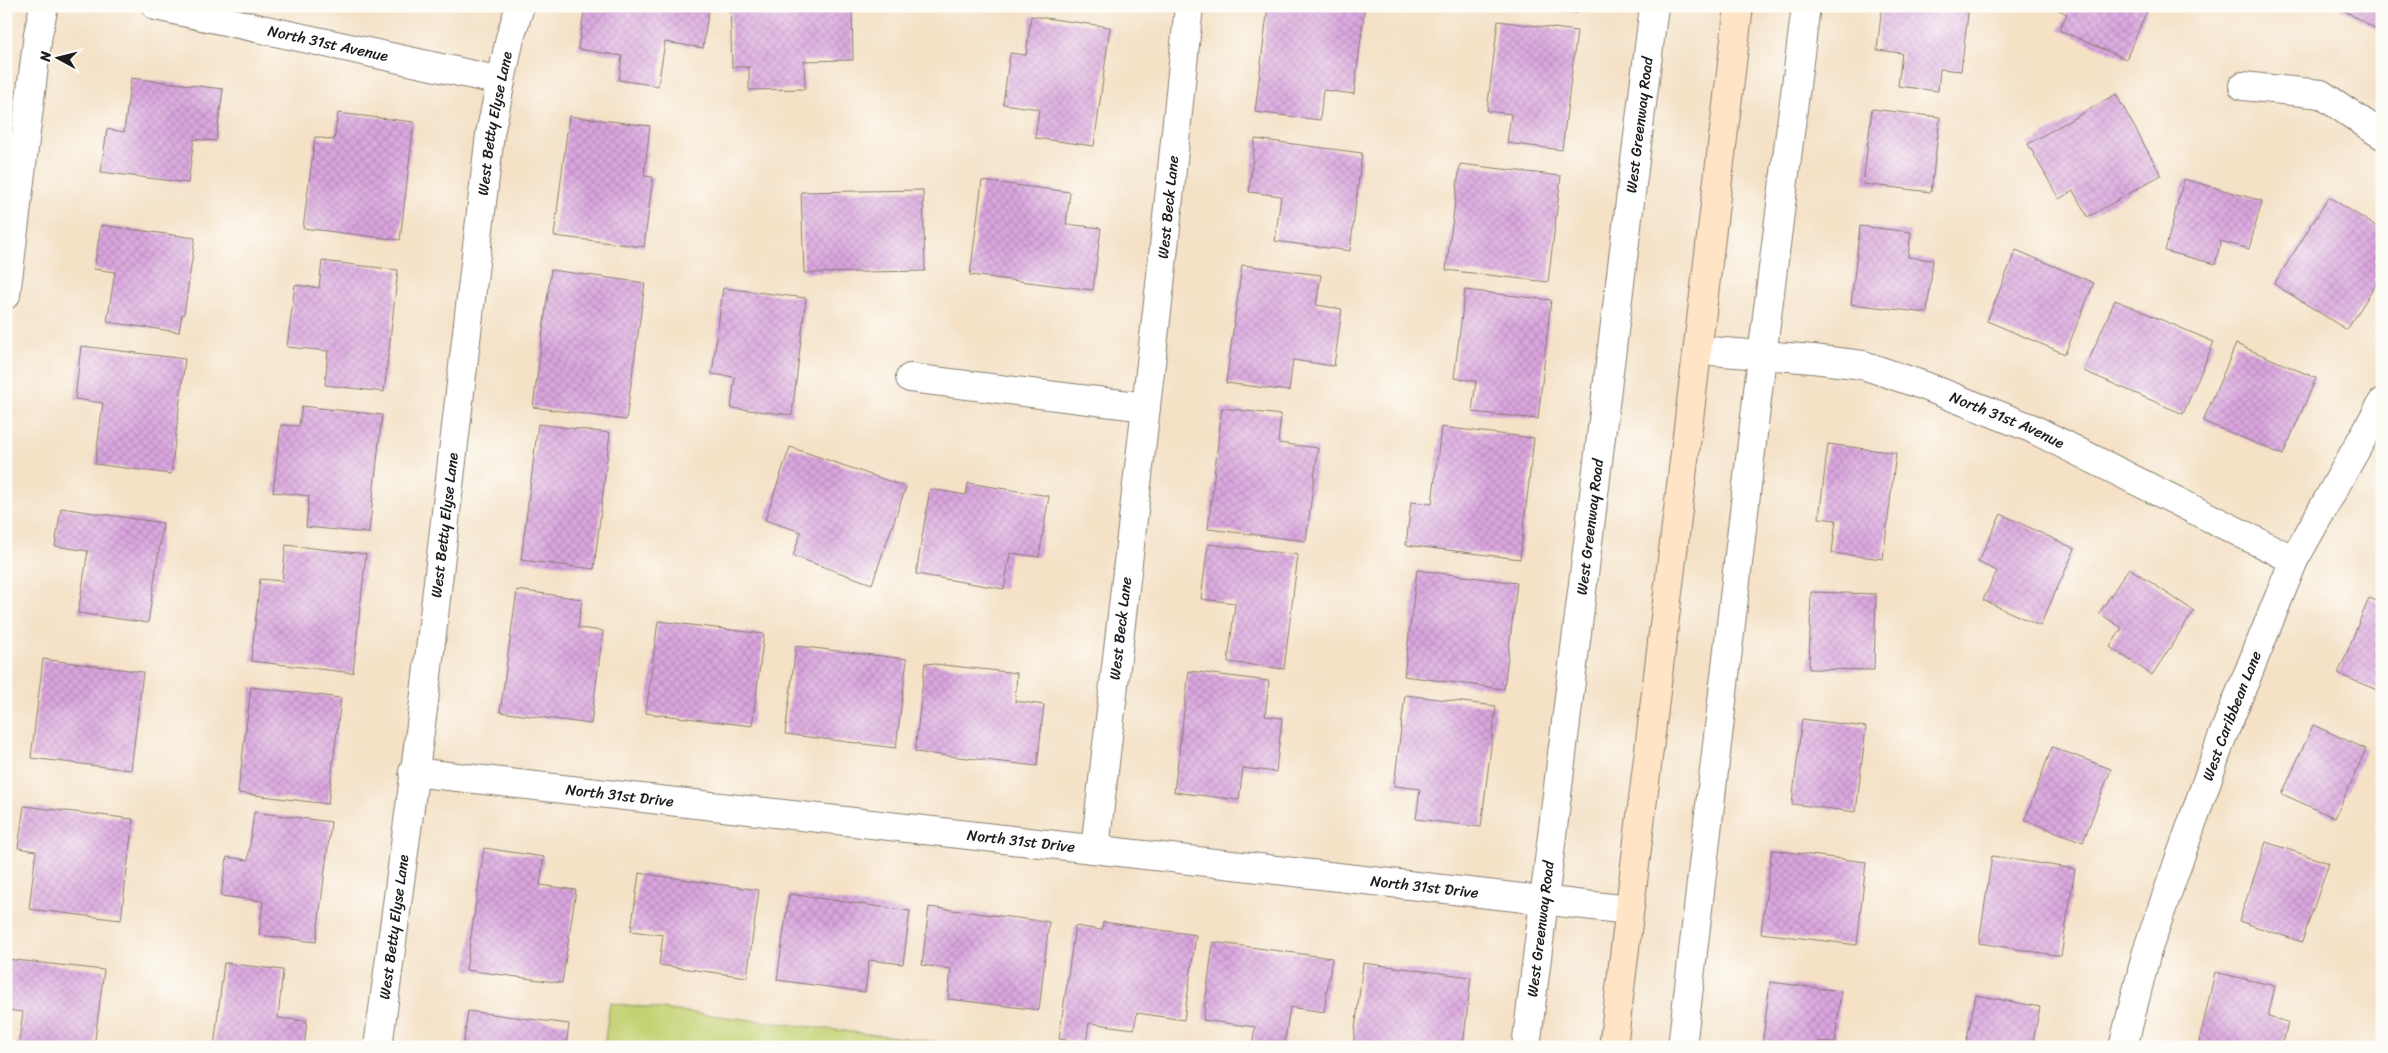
<svg xmlns="http://www.w3.org/2000/svg" width="2388" height="1053" font-family="Sriracha,sans-serif">
	<style>
		.pitch { fill: #c5d273; stroke: #707748 }
		.building { fill: url(#building-cross-hatch) }
		.lines { fill: none; stroke-linecap: round; stroke-linejoin: round }
		.street-casing { stroke: #887e71; stroke-width: 30 }
		.secondary-casing { stroke: #887e71; stroke-width: 30 }
		.street { stroke: #fff; stroke-width: 28 }
		.secondary { stroke: #ffe4c6; stroke-width: 28 }
		.labels { text-anchor: middle; dominant-baseline: central; stroke-width: 4; stroke-linejoin: round; paint-order: stroke }
		.street-label { font-size: 15px; fill: #1c1c1c; stroke: #fdfcf7 }
	</style>
	<defs>
		<pattern id="building-cross-hatch" width="8" height="8" patternUnits="userSpaceOnUse" patternTransform="scale(1.25)"><rect width="8" height="8" fill="#daa5de"/><path d="M0 0l8 8M0 8l8-8" fill="none" stroke="#ba8dbe"/></pattern>
	</defs>
	<rect width="100%" height="100%" fill="#fdfcf7"/>
	<filter id="ink" filterUnits="userSpaceOnUse"><feTurbulence type="fractalNoise" baseFrequency=".02" numOctaves="2"/><feDisplacementMap in="SourceGraphic" scale="10" xChannelSelector="R" yChannelSelector="G"/><feConvolveMatrix kernelMatrix="1 2 1 2 8 2 1 2 1" color-interpolation-filters="sRGB"/></filter>
	<filter id="wash" filterUnits="userSpaceOnUse"><feTurbulence type="fractalNoise" baseFrequency=".0096" numOctaves="4" result="noise"/><feDisplacementMap in="SourceGraphic" scale="20" xChannelSelector="R" yChannelSelector="G"/><feGaussianBlur stdDeviation="1.12" result="paint"/><feColorMatrix in="noise" values="0 0 0 0 0 0 0 0 0 0 0 0 0 0 0 0 0 1.4 0 .05"/><feComposite in="paint" operator="in"/></filter>
	<g filter="url(#wash)">
		<rect width="100%" height="100%" fill="#f4e1c6"/>
		<!-- pitch -->
		<polygon class="pitch" points="610,1003 978,1047 604,1047"/>
		<g id="blocks">
			<!-- building -->
			<g class="building">
				<polygon points="585,6 709,6 703,48 665,42 658,86 619,80 622,56 578,49"/>
				<polygon points="730,6 852,6 853,60 804,61 805,89 749,90 749,67 732,67"/>
				<polygon points="1268,6 1365,6 1354,94 1323,90 1320,120 1255,112"/>
				<polygon points="1533,6 1578,6 1577,13"/>
				<polygon points="1882,6 1969,6 1961,71 1940,69 1938,91 1898,86 1902,53 1877,50"/>
				<polygon points="2051,6 2149,6 2126,59 2059,30 2067,14"/>
				<polygon points="2337,6 2382,6 2382,33"/>
				<polygon points="1031,16 1110,27 1094,146 1035,138 1039,109 1003,104 1010,53 1026,55"/>
				<polygon points="1498,21 1577,31 1562,150 1507,143 1511,114 1487,111"/>
				<polygon points="131,78 223,89 216,141 194,139 188,183 101,172 107,129 124,132"/>
				<polygon points="2116,94 2161,175 2088,217 2073,191 2059,199 2028,144"/>
				<polygon points="1872,109 1940,117 1931,192 1863,184"/>
				<polygon points="338,113 414,122 400,240 303,228 315,137 334,140"/>
				<polygon points="569,116 650,126 644,176 653,177 644,247 554,236"/>
				<polygon points="1255,139 1362,153 1350,251 1275,241 1281,196 1249,192"/>
				<polygon points="1460,164 1561,176 1548,282 1446,270"/>
				<polygon points="2184,179 2262,201 2249,249 2221,241 2215,264 2165,251"/>
				<polygon points="982,181 1070,192 1066,224 1101,228 1093,290 970,275"/>
				<polygon points="923,190 925,271 804,273 801,192"/>
				<polygon points="2329,197 2382,230 2382,275 2347,330 2274,284"/>
				<polygon points="101,225 195,238 184,315 182,314 179,332 107,322 115,272 94,269"/>
				<polygon points="1860,226 1911,232 1908,257 1933,260 1927,313 1851,304"/>
				<polygon points="2016,250 2094,283 2065,354 1987,321"/>
				<polygon points="322,261 398,270 384,392 325,385 328,351 287,347 295,285 319,288"/>
				<polygon points="1242,265 1321,275 1316,305 1342,309 1334,366 1293,360 1289,391 1226,383"/>
				<polygon points="551,270 645,283 626,420 533,407"/>
				<polygon points="723,288 806,298 792,415 731,408 735,377 712,374"/>
				<polygon points="1465,290 1551,300 1538,419 1472,412 1476,381 1454,378"/>
				<polygon points="2115,300 2214,342 2183,414 2084,371"/>
				<polygon points="2236,344 2316,378 2283,455 2203,421"/>
				<polygon points="81,346 185,359 171,474 95,464 103,403 75,399"/>
				<polygon points="302,406 382,415 369,533 306,527 309,496 273,492 281,425 299,426"/>
				<polygon points="1222,408 1281,415 1278,443 1318,448 1306,541 1208,529"/>
				<polygon points="538,424 610,433 594,569 521,560"/>
				<polygon points="1441,427 1534,438 1520,559 1406,545 1411,502 1432,504"/>
				<polygon points="1828,444 1896,453 1883,559 1832,553 1836,520 1819,518"/>
				<polygon points="790,447 906,487 872,584 793,556 801,532 765,520"/>
				<polygon points="968,483 1049,496 1039,557 1010,553 1004,589 916,574 930,489 966,495"/>
				<polygon points="61,508 163,523 148,623 78,613 88,551 55,546"/>
				<polygon points="2001,514 2075,549 2040,626 1983,600 1997,571 1978,562"/>
				<polygon points="1208,544 1298,555 1284,669 1228,662 1235,603 1201,599"/>
				<polygon points="286,545 366,554 353,673 251,661 260,579 282,581"/>
				<polygon points="2129,568 2194,611 2152,675 2110,647 2122,628 2099,613"/>
				<polygon points="1417,570 1517,583 1504,689 1404,676"/>
				<polygon points="517,590 582,599 578,628 603,631 591,724 500,712"/>
				<polygon points="1811,592 1876,594 1874,670 1809,669"/>
				<polygon points="2369,598 2382,603 2382,692 2338,674"/>
				<polygon points="658,621 764,634 752,726 646,713"/>
				<polygon points="796,646 907,659 896,748 785,734"/>
				<polygon points="43,659 143,672 131,770 31,758"/>
				<polygon points="925,663 1017,673 1015,701 1044,705 1037,766 915,752"/>
				<polygon points="1189,671 1269,681 1265,716 1282,718 1276,772 1243,768 1239,800 1174,792"/>
				<polygon points="251,687 341,698 328,804 238,793"/>
				<polygon points="1405,695 1496,706 1481,827 1416,819 1420,789 1394,786"/>
				<polygon points="1802,719 1866,727 1856,812 1792,804"/>
				<polygon points="2313,725 2366,749 2335,818 2282,794"/>
				<polygon points="2052,747 2111,769 2083,842 2025,820"/>
				<polygon points="24,806 133,819 121,920 29,909 36,851 18,848"/>
				<polygon points="254,812 331,822 316,942 259,935 263,901 221,896 227,857 248,860"/>
				<polygon points="2266,842 2329,863 2302,942 2239,921"/>
				<polygon points="484,848 544,857 540,885 576,890 562,983 466,970"/>
				<polygon points="1772,850 1866,862 1857,945 1761,933"/>
				<polygon points="1992,856 2075,869 2061,956 1979,943"/>
				<polygon points="639,873 759,890 747,977 659,965 663,935 631,931"/>
				<polygon points="789,894 910,911 903,964 869,960 865,992 777,980"/>
				<polygon points="929,907 1049,922 1039,1010 948,999 951,969 922,965"/>
				<polygon points="1103,922 1196,935 1184,1020 1137,1013 1134,1029 1089,1023 1086,1043 1059,1039 1075,926 1102,930"/>
				<polygon points="1213,942 1332,958 1324,1012 1290,1007 1284,1047 1252,1046 1255,1027 1203,1020"/>
				<polygon points="6,959 104,970 94,1047 18,1047 23,1012 6,1010"/>
				<polygon points="224,963 283,970 278,1018 307,1021 304,1047 214,1047"/>
				<polygon points="1363,963 1471,977 1463,1047 1353,1047"/>
				<polygon points="2215,972 2275,986 2268,1017 2288,1022 2282,1047 2198,1047"/>
				<polygon points="1770,982 1841,991 1835,1043 1819,1041 1818,1047 1762,1047"/>
				<polygon points="1976,995 2040,1007 2032,1047 1978,1047 1966,1044"/>
				<polygon points="468,1011 569,1024 566,1047 463,1047"/>
			</g>
		</g>
	</g>
	<g filter="url(#ink)">
		<use href="#blocks" fill-opacity="0" stroke="#887e71" stroke-width="1"/>
		<g class="lines">
			<!-- street casing -->
			<g class="street-casing">
				<g id="street">
					<path id="s1" d="M156,6L501,81"/>
					<polyline points="2243,86 2321,94 2382,135"/>
					<polyline points="6,295 38,34 44,6"/>
					<path id="s2" d="M1698,350L1813,359L1863,365L1925,386L2031,428L2294,560"/>
					<polyline points="910,378 1146,407"/>
					<path id="s3" d="M413,772L1629,910"/>
					<path id="s4" d="M1095,849L1160,285L1189,6"/>
					<path id="s5" d="M378,1047L424,702L490,134L510,38L520,6"/>
					<path id="s6" d="M1526,1047L1654,6"/>
					<polyline points="1682,1047 1762,356 1806,6"/>
					<path id="s7" d="M2123,1047L2147,951L2223,735L2294,560L2382,403"/>
				</g>
			</g>
			<!-- secondary casing -->
			<g class="secondary-casing">
				<polyline id="secondary" points="1613,1047 1739,6"/>
			</g>
			<!-- street -->
			<use href="#street" class="street"/>
			<!-- secondary -->
			<use href="#secondary" class="secondary"/>
		</g>
	</g>
	<g class="labels">
		<!-- street labels -->
		<g class="street-label">
			<text stroke="none"><textPath href="#s1" startOffset="176">North 31st Avenue</textPath></text>
			<text stroke="none"><textPath href="#s5" startOffset="931">West Betty Elyse Lane</textPath></text>
			<text stroke="none"><textPath href="#s6" startOffset="929">West Greenway Road</textPath></text>
			<text stroke="none"><textPath href="#s4" startOffset="646">West Beck Lane</textPath></text>
			<text stroke="none"><textPath href="#s2" startOffset="320">North 31st Avenue</textPath></text>
			<text stroke="none"><textPath href="#s5" startOffset="526">West Betty Elyse Lane</textPath></text>
			<text stroke="none"><textPath href="#s6" startOffset="524">West Greenway Road</textPath></text>
			<text stroke="none"><textPath href="#s4" startOffset="222">West Beck Lane</textPath></text>
			<text stroke="none"><textPath href="#s7" startOffset="349">West Caribbean Lane</textPath></text>
			<text stroke="none"><textPath href="#s3" startOffset="208">North 31st Drive</textPath></text>
			<text stroke="none"><textPath href="#s3" startOffset="612">North 31st Drive</textPath></text>
			<text stroke="none"><textPath href="#s3" startOffset="1018">North 31st Drive</textPath></text>
			<text stroke="none"><textPath href="#s5" startOffset="121">West Betty Elyse Lane</textPath></text>
			<text stroke="none"><textPath href="#s6" startOffset="119">West Greenway Road</textPath></text>
		</g>
	</g>
	<!-- margin -->
	<rect width="2388" height="1053" fill="none" stroke="#fdfcf7" stroke-width="25"/>
	<!-- north arrow -->
	<g transform="translate(58 58) rotate(277)" stroke="#fdfcf7" stroke-width="4" paint-order="stroke">
	<path d="M0-4L9 19L0 12L-9 19Z" fill="#1c1c1c"/>
	<text y="-8" font-size="14" font-weight="bold" text-anchor="middle" fill="#1c1c1c">N</text>
	</g>
</svg>
